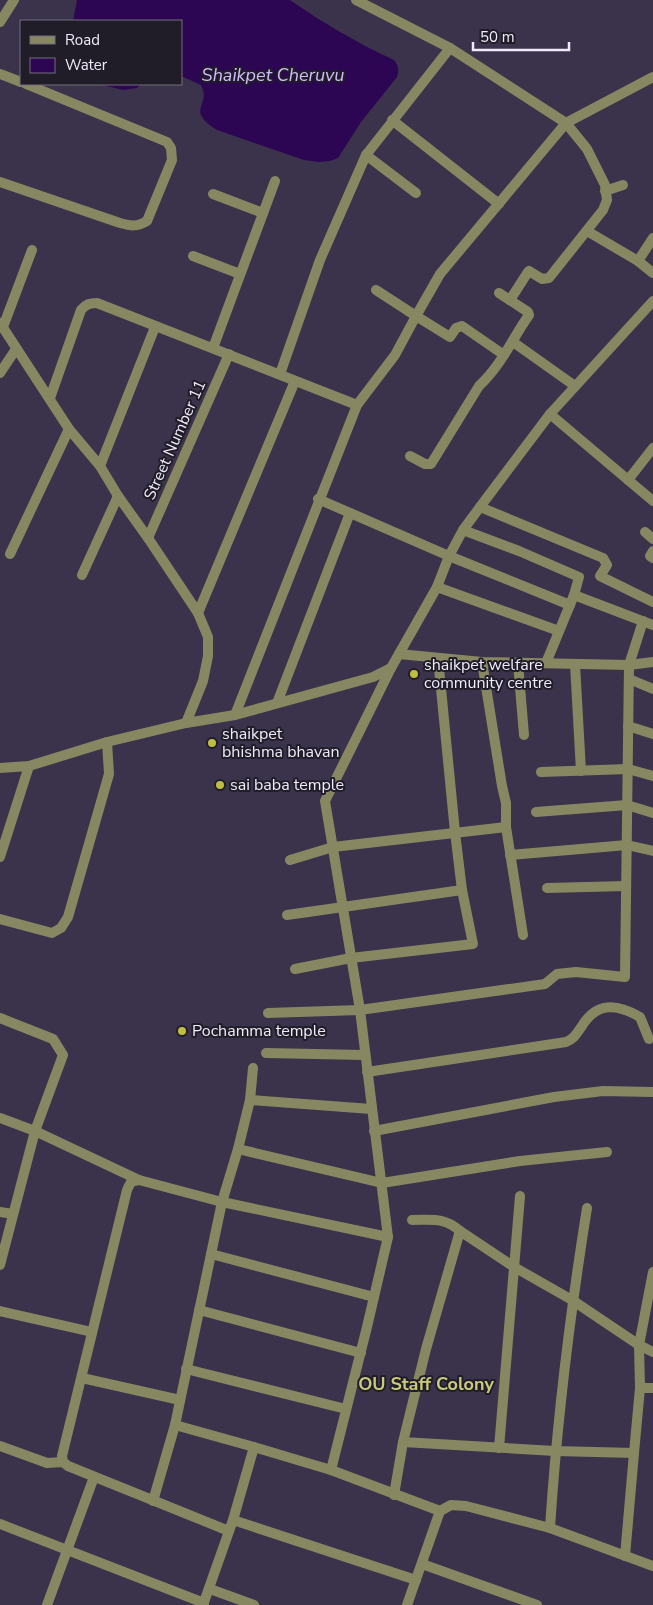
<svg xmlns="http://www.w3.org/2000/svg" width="653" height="1605" font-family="'Nunito Sans',sans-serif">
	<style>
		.water { fill: #2c0652 }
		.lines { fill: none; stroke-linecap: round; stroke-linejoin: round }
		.minor { stroke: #878861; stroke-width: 10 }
		.poi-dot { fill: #c0be41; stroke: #201d28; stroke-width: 2 }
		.labels { text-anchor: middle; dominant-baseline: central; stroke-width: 4; stroke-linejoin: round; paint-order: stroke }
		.street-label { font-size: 16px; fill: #f0ebfb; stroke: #201d28 }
		.poi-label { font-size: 16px; fill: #f0ebfb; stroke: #201d28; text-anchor: start }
		.water-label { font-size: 18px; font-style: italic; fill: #d2bcfc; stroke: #201d28 }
		.neighbourhood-label { font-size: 18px; font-weight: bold; fill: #caca7c; stroke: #201d28 }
	</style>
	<rect width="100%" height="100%" fill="#3b324b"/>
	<!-- water -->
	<g class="water">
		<path d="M77,0H290C323,23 357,43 394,60C399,66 399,70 397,77L361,122L338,158L330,161L319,162L304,160L217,130C184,110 212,105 201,85L181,76V21H73Z"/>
		<polygon points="99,84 141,84 137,88 123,90"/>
	</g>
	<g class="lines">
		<!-- minor -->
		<g class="minor">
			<polyline points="356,0 450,48 566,123 587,149 605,185 607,200 603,210 549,278 542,279 529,271 528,272 510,300"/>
			<polyline points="0,22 14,0"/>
			<polyline points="0,74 21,82"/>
			<polyline points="392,120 499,204"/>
			<polyline points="366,155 416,193"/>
			<path d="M0,182L120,223C131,226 137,227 147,221L172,160L171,148L167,142L26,84"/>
			<polyline points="605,191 623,185"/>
			<polyline points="213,194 263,213"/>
			<polyline points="587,231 638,261 653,273"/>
			<polyline points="193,256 240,274"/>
			<polyline points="638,261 653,238"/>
			<polyline points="376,290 416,316 440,274 566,123 653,77"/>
			<polyline points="0,323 69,429 100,466 118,496 148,538 198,613 208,637 208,656 203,681 186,723 235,715 373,677 391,668 437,587 449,556 463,530 480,507 550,414 653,301"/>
			<polyline points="3,327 32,250"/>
			<polyline points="513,342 575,386"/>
			<polyline points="213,348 275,181"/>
			<polyline points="0,373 16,349"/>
			<polyline points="280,374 320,260 366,155 450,48"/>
			<path d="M50,398L81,310C86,304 90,303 97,303L357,405L235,715"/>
			<polyline points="357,405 395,355 416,316 450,337 456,328 462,326 504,355"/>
			<polyline points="550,414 653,501"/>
			<path d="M410,456L425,464H431L479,386C501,366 512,339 529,315L528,312L499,293"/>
			<polyline points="100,466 155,327"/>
			<polyline points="628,480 653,448"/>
			<polyline points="318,499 449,556 570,605"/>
			<polyline points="480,507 603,558 607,565 600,576 653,602"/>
			<polyline points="463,530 519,551 579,577 574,595 546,663"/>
			<polyline points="645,532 653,539"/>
			<polyline points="148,538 229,354"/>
			<polyline points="653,551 650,556 653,558"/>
			<polyline points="10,554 69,429"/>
			<polyline points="82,575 118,496"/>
			<polyline points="437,587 559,631"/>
			<polyline points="574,595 653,625"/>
			<polyline points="198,613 295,381"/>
			<polyline points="399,654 482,662 629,665 653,662"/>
			<polyline points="482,662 502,786 506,803 506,827 523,935"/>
			<polyline points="518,663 524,735"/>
			<polyline points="575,664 581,771"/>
			<polyline points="629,679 653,689"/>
			<polyline points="277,703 350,513"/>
			<polyline points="628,726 653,734"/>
			<polyline points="0,768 29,766 107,742 186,723"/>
			<polyline points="541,772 628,769 653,776"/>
			<polyline points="536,812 627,805 653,813"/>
			<polyline points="510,855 627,845 653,851"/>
			<polyline points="0,857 29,766"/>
			<polyline points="290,860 333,847 506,827"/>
			<polyline points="547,888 626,886"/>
			<polyline points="287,915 462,890"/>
			<polyline points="0,919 52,933 61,928 68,917 109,774 107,742"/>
			<polyline points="295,969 351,958 473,944 462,890 455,832 438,658"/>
			<polyline points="268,1013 360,1010 545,984 557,974 576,972 625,977 629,665 643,621"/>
			<polyline points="0,1018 53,1039 63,1055 35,1131 0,1265"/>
			<polyline points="266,1053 364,1055"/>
			<path d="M367,1072L566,1042C575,1038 576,1034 582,1026C597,1001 618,1004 640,1017L649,1039"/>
			<polyline points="250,1100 371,1109"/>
			<polyline points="0,1118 35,1131 139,1180"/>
			<polyline points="374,1131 554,1097 603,1091 653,1092"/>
			<polyline points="238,1149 382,1183 520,1161 607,1152"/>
			<polyline points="0,1212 13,1214"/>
			<path d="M412,1220C431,1220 445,1217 460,1231L514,1267L572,1300L639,1345L653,1352"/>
			<polyline points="460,1231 426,1349 403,1442 555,1451 634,1453 640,1388 639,1345 653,1272"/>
			<polyline points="211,1254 374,1297"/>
			<polyline points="199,1310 361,1353"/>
			<polyline points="0,1311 92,1332"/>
			<polyline points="186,1369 346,1409"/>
			<polyline points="82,1378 180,1400"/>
			<polyline points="640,1388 653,1388"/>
			<polyline points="175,1425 254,1447 331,1470 440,1511"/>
			<polyline points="0,1446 47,1463 63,1462"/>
			<polyline points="499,1448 520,1196"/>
			<polyline points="331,1470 367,1327 388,1237 360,1010 325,801 391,668"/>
			<polyline points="394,1495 403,1442"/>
			<polyline points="153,1501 175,1425 222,1202 238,1149 250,1100 253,1068"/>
			<polyline points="233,1520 416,1580"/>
			<polyline points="0,1524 204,1603"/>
			<path d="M550,1528C557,1420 570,1314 587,1208"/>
			<polyline points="229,1531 68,1466 63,1462 62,1456 127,1190 131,1182 139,1180 222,1202 388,1237"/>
			<polyline points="625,1556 634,1453"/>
			<polyline points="422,1564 537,1605"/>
			<polyline points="210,1589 254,1605"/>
			<polyline points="47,1605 94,1477"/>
			<polyline points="203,1605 233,1520 254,1447"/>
			<polyline points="407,1605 440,1511 451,1505 466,1506 550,1528 653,1566"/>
		</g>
	</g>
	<!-- markers -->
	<g class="poi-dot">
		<circle cx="414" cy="674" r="5"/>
		<circle cx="212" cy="743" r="5"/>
		<circle cx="220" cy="785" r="5"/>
		<circle cx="182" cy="1031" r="5"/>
	</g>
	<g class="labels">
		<!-- street labels -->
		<g class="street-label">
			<text transform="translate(175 440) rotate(-66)">Street Number 11</text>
		</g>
		<!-- poi labels -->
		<g class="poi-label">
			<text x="424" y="665">shaikpet welfare<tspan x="424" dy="18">community centre</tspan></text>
			<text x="222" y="734">shaikpet<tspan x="222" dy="18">bhishma bhavan</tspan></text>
			<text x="230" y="785">sai baba temple</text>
			<text x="192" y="1031">Pochamma temple</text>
		</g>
		<!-- water labels -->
		<g class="water-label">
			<text x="273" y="75">Shaikpet Cheruvu</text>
		</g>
		<!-- neighbourhood labels -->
		<g class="neighbourhood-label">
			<text x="426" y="1384">OU Staff Colony</text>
		</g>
	</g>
	<!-- legend -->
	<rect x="20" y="20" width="162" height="65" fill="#201d28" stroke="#736f7c"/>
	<rect x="30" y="36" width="25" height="8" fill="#878861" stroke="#736f7c"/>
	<text x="65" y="45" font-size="15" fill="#f0ebfb">Road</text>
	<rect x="30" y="58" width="25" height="15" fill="#2c0652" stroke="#736f7c"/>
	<text x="65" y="70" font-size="15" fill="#f0ebfb">Water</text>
	<!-- scale -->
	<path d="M473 42v8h96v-8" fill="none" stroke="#f0ebfb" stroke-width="2.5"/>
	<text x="480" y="42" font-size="15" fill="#f0ebfb" stroke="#201d28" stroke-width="4" paint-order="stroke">50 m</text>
</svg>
